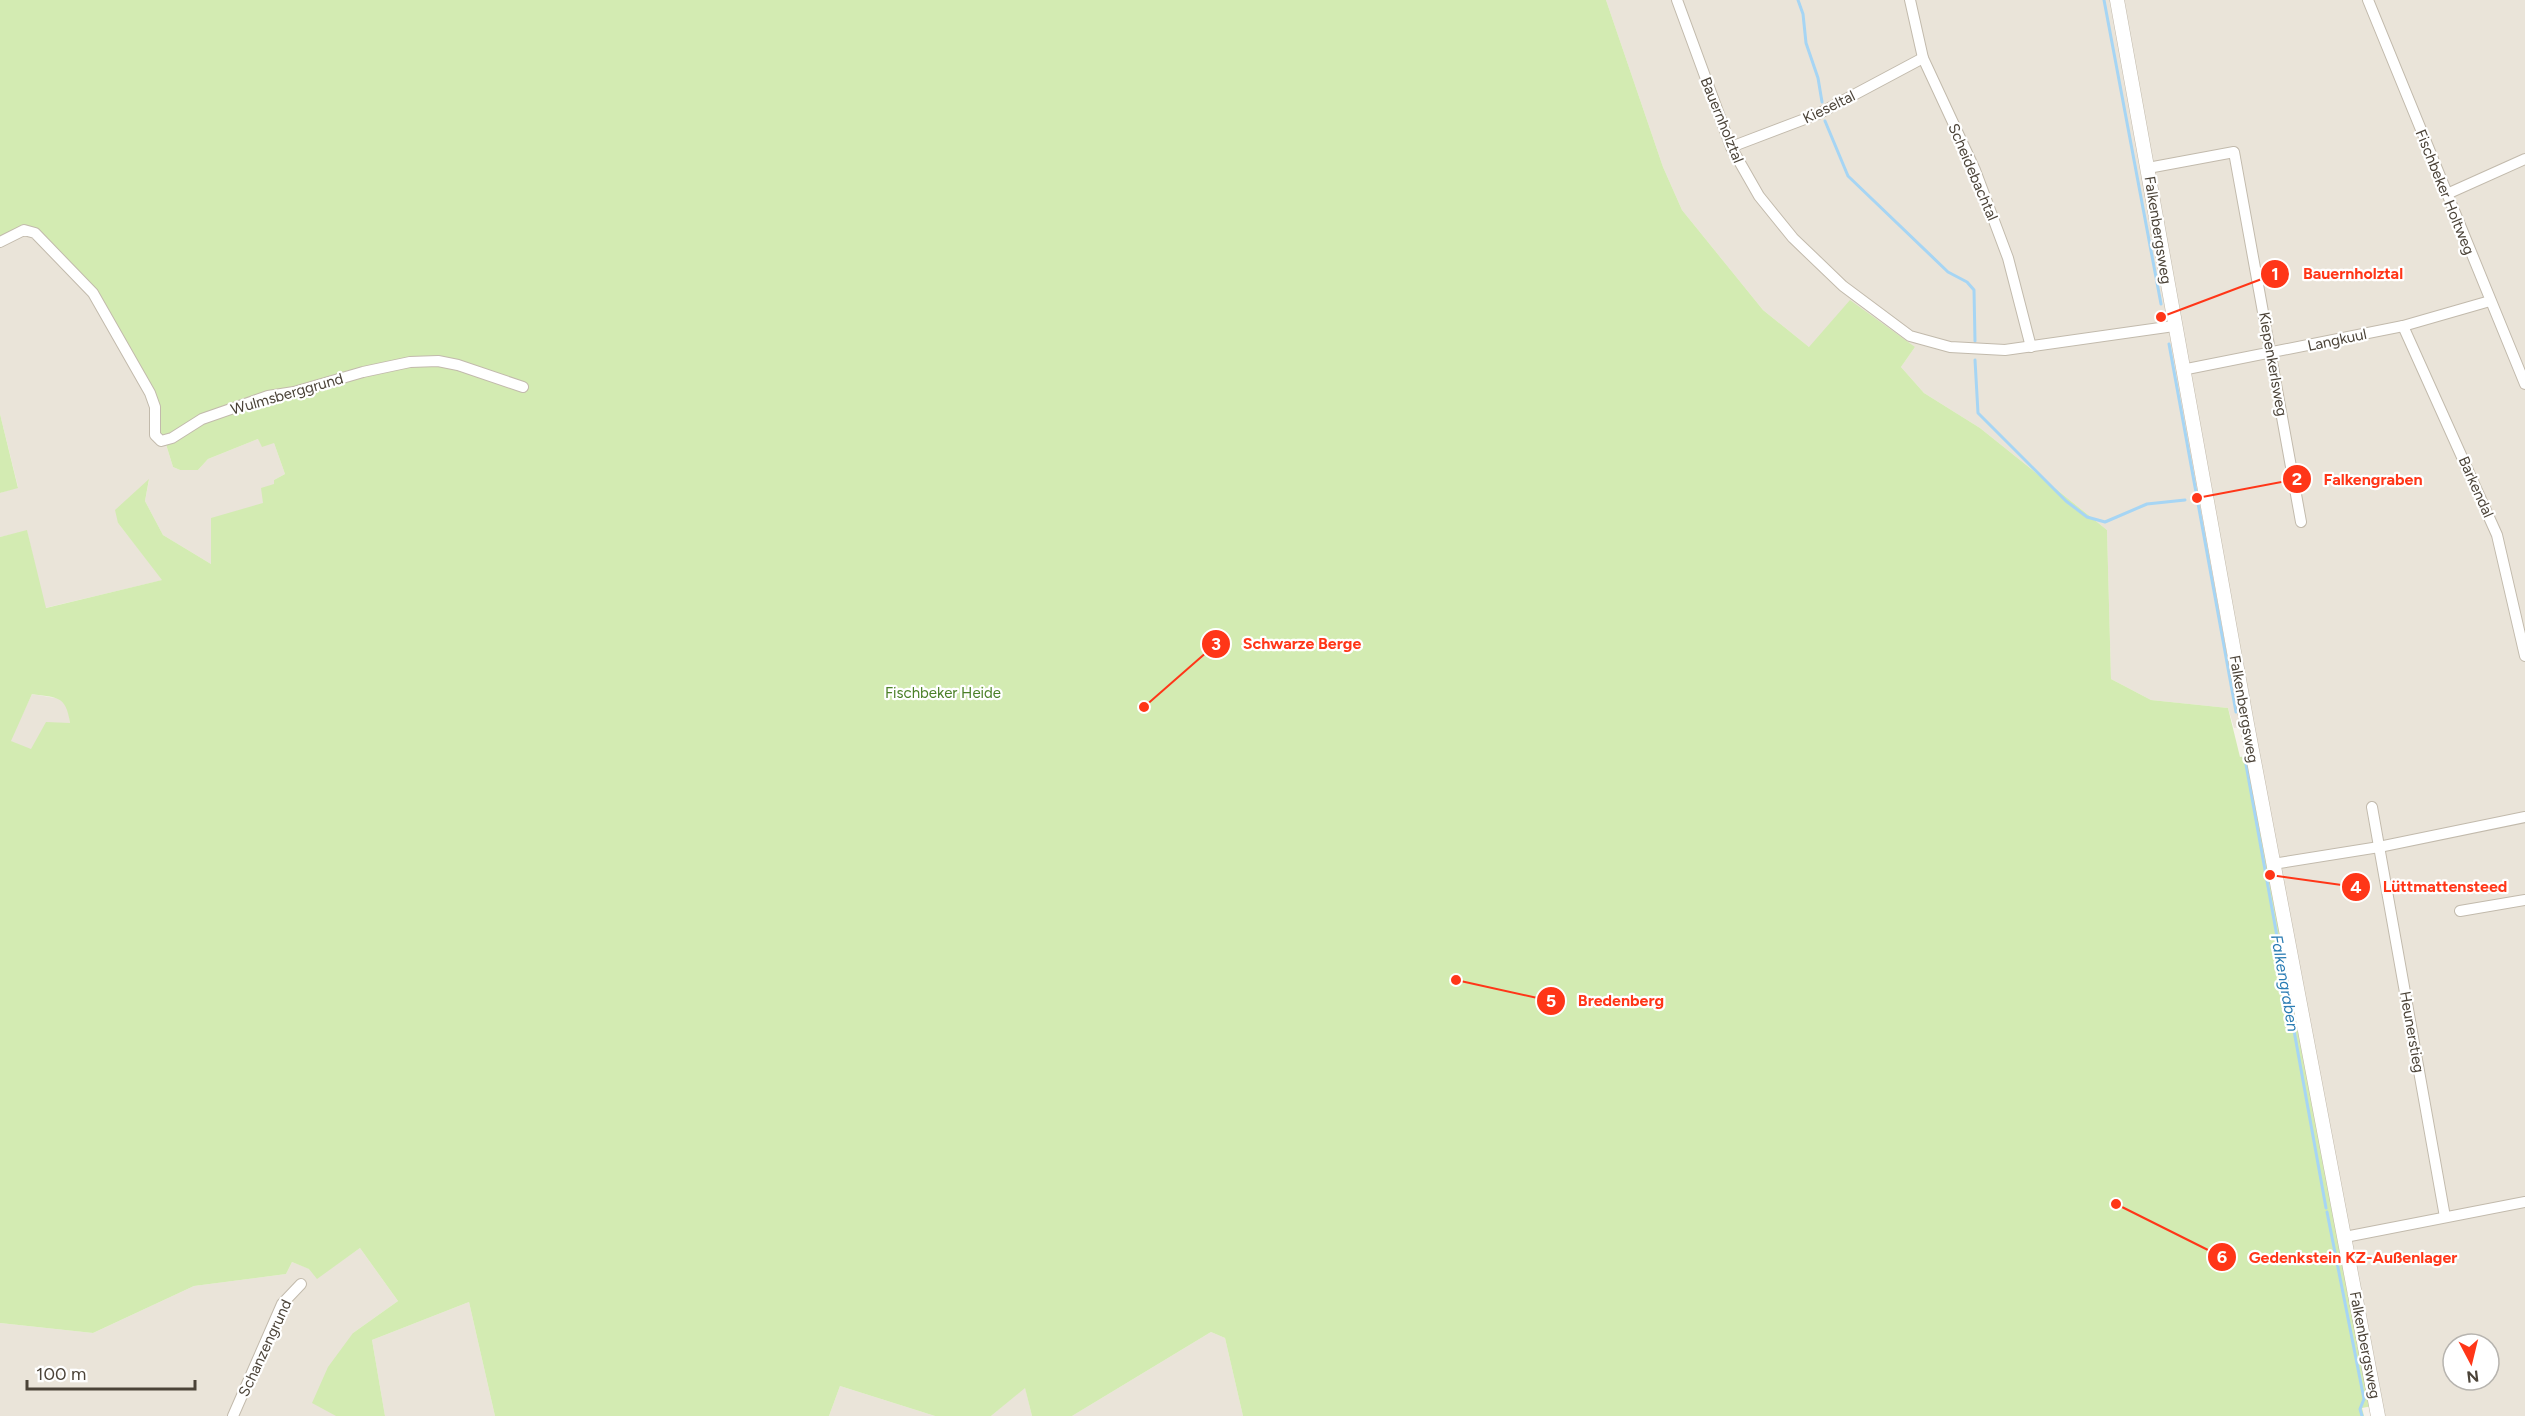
<svg xmlns="http://www.w3.org/2000/svg" width="2525" height="1416" font-family="Figtree,sans-serif">
	<style>
		.residential { fill: #eae4d9; fill-rule: evenodd }
		.green { fill: #d3ebb2; fill-rule: evenodd }
		.lines { fill: none; stroke-linecap: round; stroke-linejoin: round }
		.stream { stroke: #a6d5f4; stroke-width: 3 }
		.minor-casing { stroke: #c2baac; stroke-width: 12 }
		.tertiary-casing { stroke: #c2baac; stroke-width: 15 }
		.minor { stroke: #fff; stroke-width: 10 }
		.tertiary { stroke: #fff; stroke-width: 14 }
		.labels { text-anchor: middle; dominant-baseline: central; stroke-width: 4.5; stroke-linejoin: round; paint-order: stroke }
		.street-label { font-size: 15px; fill: #4b4338; stroke: #fff }
		.park-label { font-size: 15px; fill: #4b8028; stroke: #fff }
		.water-label { font-size: 16px; font-style: italic; fill: #2a7cb3; stroke: #fff }
		.leader { fill: none; stroke: #ff3618; stroke-width: 2 }
		.callout-dot { fill: #ff3618; stroke: #fff; stroke-width: 2 }
		.mark-label { font-size: 18px; text-anchor: middle; font-weight: bold; fill: #fff }
		.callout-label { font-size: 16px; text-anchor: middle; font-weight: bold; fill: #ff3618; stroke: #fff; stroke-width: 4.5; stroke-linejoin: round; paint-order: stroke }
	</style>
	<rect width="100%" height="100%" fill="#f6f2eb"/>
	<!-- residential -->
	<g class="residential">
		<path d="M1606,0H2525V1416H2383L2253,726L2234,728L2228,708L2151,700L2111,679L2107,530L1980,428L1924,393L1901,367L1915,347H1809L1763,310L1682,210L1663,167ZM2453,1344H2489V1380H2453Z"/>
		<polygon points="27,230 93,293 150,393 173,467 180,470 198,470 208,459 258,439 274,443 285,474 274,480 275,484 264,503 211,564 163,535 145,501 149,480 118,523 163,580 45,608 27,531 0,537 0,493 18,487 0,414 0,242"/>
		<polygon points="32,694 61,699 68,706 70,723 31,750 10,741"/>
		<polygon points="360,1248 398,1301 353,1333 336,1416 0,1416 0,1323 93,1333 194,1286 286,1274 292,1262 310,1269 317,1278"/>
		<polygon points="469,1302 495,1416 385,1416 372,1340"/>
		<polygon points="1211,1332 1225,1338 1243,1416 1072,1416"/>
		<polygon points="840,1386 935,1416 829,1416"/>
		<polygon points="1025,1387 1032,1416 991,1416"/>
	</g>
	<!-- green -->
	<g class="green">
		<path d="M0,0H1606L1663,167L1682,210L1763,310L1809,347L1850,300L1915,347L1901,367L1924,393L1980,428L2107,530L2111,679L2151,700L2228,708L2240,757L2248,756L2372,1406L2362,1408L2364,1416H1243L1225,1338L1211,1332L1072,1416H1032L1025,1388L991,1416H935L840,1386L829,1416H495L469,1302L372,1340L385,1416H336L312,1403L328,1367L353,1333L398,1301L360,1248L317,1279L309,1269L292,1262L286,1274L194,1286L93,1333L0,1323V537L27,530L46,608L162,580L118,523L115,510L149,479L145,501L163,535L211,564V518L263,503L261,488L274,484V480L285,474L274,443L262,447L258,439L208,459L198,470H180L173,467L165,441L158,440L155,413L99,301L35,233L0,242ZM32,694C57,698 66,695 70,723L46,722L31,749L11,741Z"/>
		<polygon points="0,414 18,488 0,493"/>
	</g>
	<g class="lines">
		<!-- stream -->
		<g class="stream">
			<polyline points="1798,0 1803,14 1806,43 1818,78 1822,102"/>
			<polyline points="2104,0 2161,304"/>
			<polyline points="1825,121 1848,176 1948,272 1967,282 1974,290 1975,341"/>
			<polyline points="2169,344 2236,712"/>
			<polyline points="1975,360 1978,413 2066,501 2087,517 2105,522 2147,504 2185,500"/>
			<polyline points="2245,759 2326,1208"/>
			<polyline points="2327,1212 2364,1399 2360,1409 2362,1416"/>
		</g>
		<!-- minor casing -->
		<g class="minor-casing">
			<g id="minor">
				<polyline points="1677,0 1731,147 1759,196 1793,238 1843,286 1910,336 1950,347 2005,350 2174,326"/>
				<polyline points="1910,0 1923,58 1975,170 2008,258 2031,347"/>
				<polyline points="2368,0 2525,384"/>
				<polyline points="1731,147 1818,114 1923,58"/>
				<polyline points="2148,168 2234,152 2301,522"/>
				<polyline points="2447,194 2525,159"/>
				<polyline points="0,242 24,230 35,233 93,293 150,393 155,407 155,435 161,441 172,438 202,419 268,396 294,392 363,372 410,362 438,361 458,365 523,387"/>
				<polyline points="2403,326 2497,535 2525,656"/>
				<polyline points="2182,370 2403,326 2490,301"/>
				<polyline points="2372,807 2445,1217"/>
				<polyline points="2273,864 2379,847 2525,817"/>
				<polyline points="2460,911 2525,900"/>
				<polyline points="2345,1237 2525,1202"/>
				<polyline points="233,1416 282,1304 301,1284"/>
			</g>
		</g>
		<!-- tertiary casing -->
		<g class="tertiary-casing">
			<polyline id="tertiary" points="2117,0 2247,724 2378,1416"/>
		</g>
		<!-- minor -->
		<use href="#minor" class="minor"/>
		<!-- tertiary -->
		<use href="#tertiary" class="tertiary"/>
	</g>
	<g class="labels">
		<!-- street labels -->
		<g class="street-label">
			<text transform="translate(1829 107) rotate(-26)">Kieseltal</text>
			<text transform="translate(1722 120) rotate(68)">Bauernholztal</text>
			<text transform="translate(1973 172) rotate(67)">Scheidebachtal</text>
			<text transform="translate(2445 192) rotate(68)">Fischbeker Holtweg</text>
			<text transform="translate(2158 230) rotate(81)">Falkenbergsweg</text>
			<text transform="translate(2337 340) rotate(-12)">Langkuul</text>
			<text transform="translate(2273 364) rotate(80)">Kiepenkerlsweg</text>
			<text transform="translate(287 394) rotate(-16)">Wulmsberggrund</text>
			<text transform="translate(2476 487) rotate(66)">Barkendal</text>
			<text transform="translate(2244 709) rotate(80)">Falkenbergsweg</text>
			<text transform="translate(2412 1032) rotate(80)">Heunerstieg</text>
			<text transform="translate(2365 1345) rotate(79)">Falkenbergsweg</text>
			<text transform="translate(265 1348) rotate(-65)">Schanzengrund</text>
		</g>
		<!-- park labels -->
		<g class="park-label">
			<text x="943" y="693">Fischbeker Heide</text>
		</g>
		<!-- water labels -->
		<g class="water-label">
			<text transform="translate(2285 983) rotate(80)">Falkengraben</text>
		</g>
	</g>
	<!-- callouts -->
	<path class="leader" d="M2161 317L2275 274M2197 498L2297 479M1144 707L1216 644M2270 875L2356 887M1456 980L1551 1001M2116 1204L2222 1257"/>
	<g class="callout-dot">
		<circle cx="2161" cy="317" r="6"/>
		<circle cx="2197" cy="498" r="6"/>
		<circle cx="1144" cy="707" r="6"/>
		<circle cx="2270" cy="875" r="6"/>
		<circle cx="1456" cy="980" r="6"/>
		<circle cx="2116" cy="1204" r="6"/>
		<circle cx="2275" cy="274" r="15"/>
		<circle cx="2297" cy="479" r="15"/>
		<circle cx="1216" cy="644" r="15"/>
		<circle cx="2356" cy="887" r="15"/>
		<circle cx="1551" cy="1001" r="15"/>
		<circle cx="2222" cy="1257" r="15"/>
	</g>
	<g class="mark-label">
		<text x="2275" y="280">1</text>
		<text x="2297" y="485">2</text>
		<text x="1216" y="650">3</text>
		<text x="2356" y="893">4</text>
		<text x="1551" y="1007">5</text>
		<text x="2222" y="1263">6</text>
	</g>
	<g class="callout-label">
		<text x="2353" y="279">Bauernholztal</text>
		<text x="2373" y="485">Falkengraben</text>
		<text x="1302" y="649">Schwarze Berge</text>
		<text x="2445" y="892">Lüttmattensteed</text>
		<text x="1621" y="1006">Bredenberg</text>
		<text x="2353" y="1263">Gedenkstein KZ-Außenlager</text>
	</g>
	<!-- north arrow -->
	<g transform="translate(2471 1362) rotate(173)"><circle r="28" fill="#ffffff" stroke="#b7b4af" stroke-width="1.5"/>
	<path d="M0-4.5L10 22L0 15L-10 22Z" fill="#ff3618"/>
	<text y="-9" font-size="16" font-weight="bold" text-anchor="middle" fill="#4b4338">N</text>
	</g>
	<!-- scale -->
	<path d="M27 1380v9h168v-9" fill="none" stroke="#4b4338" stroke-width="3"/>
	<text x="36" y="1380" font-size="18" fill="#4b4338" stroke="#ffffff" stroke-width="4.5" paint-order="stroke">100 m</text>
</svg>
